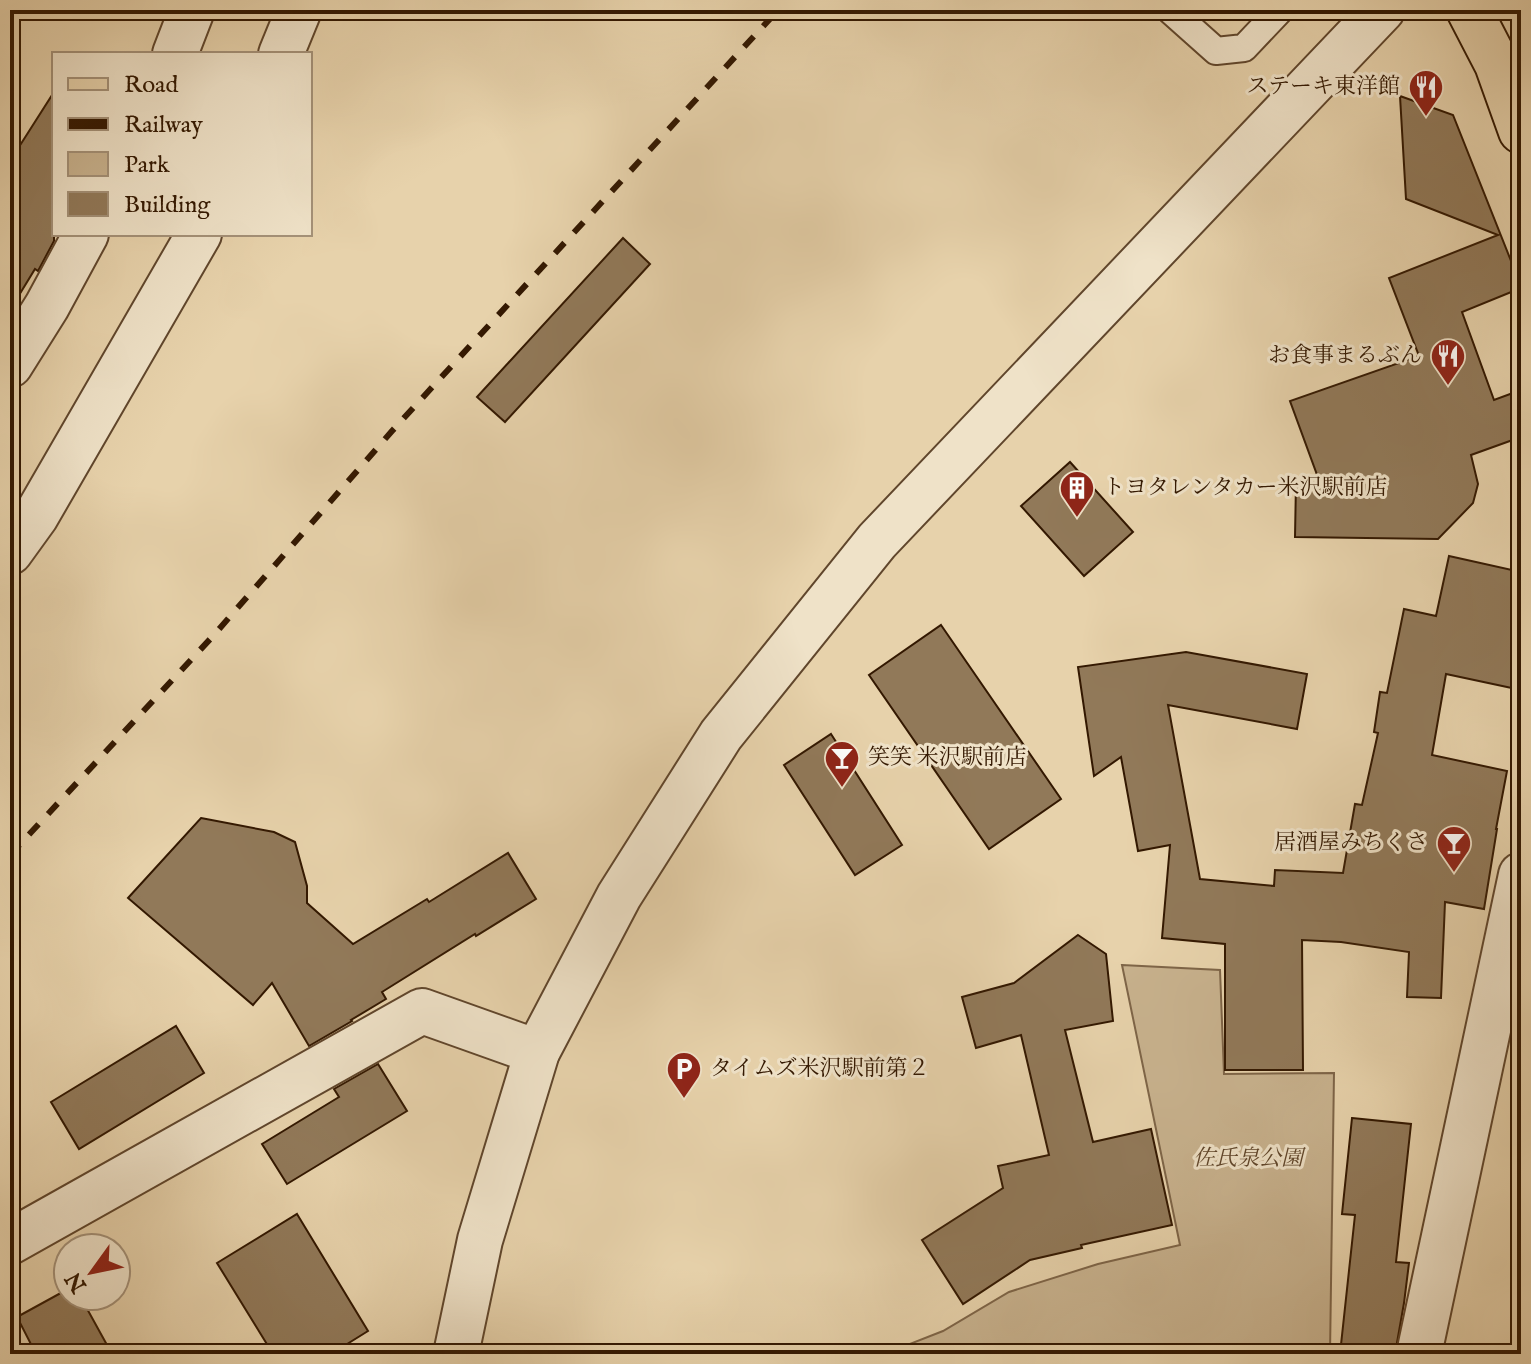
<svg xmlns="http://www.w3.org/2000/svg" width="1531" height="1364" font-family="'IM FELL English','Noto Serif JP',serif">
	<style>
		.green { fill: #c8b28e; stroke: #7e6548; stroke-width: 2 }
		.building { fill: #917959; stroke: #331801; stroke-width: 2 }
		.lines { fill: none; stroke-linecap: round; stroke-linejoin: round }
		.service-casing { stroke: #60462c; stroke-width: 30 }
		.minor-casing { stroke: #60462c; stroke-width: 48 }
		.tertiary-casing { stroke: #60462c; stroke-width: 48 }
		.primary-casing { stroke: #331801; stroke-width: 48 }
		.service { stroke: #efe2c8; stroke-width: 26 }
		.minor { stroke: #efe2c8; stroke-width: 44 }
		.tertiary { stroke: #efe2c8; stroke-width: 44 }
		.primary { stroke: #e7d2ab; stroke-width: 44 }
		.rail { stroke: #331801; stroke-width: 6; stroke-dasharray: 14 14; stroke-linecap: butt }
		.labels { text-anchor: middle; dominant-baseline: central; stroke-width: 6; stroke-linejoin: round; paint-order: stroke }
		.poi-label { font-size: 22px; fill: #331801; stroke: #efe2c8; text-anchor: end }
		.park-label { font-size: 22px; font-style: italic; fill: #60462b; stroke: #efe2c8 }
	</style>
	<rect width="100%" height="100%" fill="#e7d2ab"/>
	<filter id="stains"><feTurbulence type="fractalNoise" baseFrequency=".0025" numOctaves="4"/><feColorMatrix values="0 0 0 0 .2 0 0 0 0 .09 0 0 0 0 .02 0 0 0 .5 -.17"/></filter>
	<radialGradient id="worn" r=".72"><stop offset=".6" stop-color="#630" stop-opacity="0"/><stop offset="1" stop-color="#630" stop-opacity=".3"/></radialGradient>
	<!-- green -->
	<polygon class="green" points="1122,965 1220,970 1224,1074 1334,1073 1330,1354 909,1354 907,1345 943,1331 1009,1292 1098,1264 1180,1245"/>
	<!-- building -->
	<g class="building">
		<polygon points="54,92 54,241 38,271 35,269 10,310 10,161"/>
		<polygon points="1400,96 1453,115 1521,286 1521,288 1462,312 1494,400 1521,390 1521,437 1471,455 1478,484 1473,503 1438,539 1295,537 1296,482 1320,483 1290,401 1419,356 1389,278 1498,235 1406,199"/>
		<polygon points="623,238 650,264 505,422 477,397"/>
		<polygon points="1070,462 1133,532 1084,576 1021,506"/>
		<polygon points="1449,556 1521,572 1521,690 1446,674 1432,755 1507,771 1496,829 1497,829 1484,909 1445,902 1441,998 1407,997 1409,952 1341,942 1302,940 1303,1070 1225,1070 1225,944 1162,938 1170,845 1138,851 1121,757 1094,776 1078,667 1186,652 1307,674 1297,729 1168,705 1200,879 1274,886 1275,870 1343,873 1355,804 1362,805 1378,733 1374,732 1380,692 1387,693 1404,609 1436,616"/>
		<polygon points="941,625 1061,799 989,849 869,675"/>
		<polygon points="831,734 902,845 855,875 784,765"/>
		<polygon points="201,818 274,832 295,842 307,886 307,903 353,944 427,899 429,902 508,853 536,899 476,936 475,934 382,992 386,999 351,1020 352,1021 309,1046 272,983 253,1005 128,898"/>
		<polygon points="1078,935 1106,954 1113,1021 1065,1030 1093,1142 1151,1129 1172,1225 1081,1245 1082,1248 1030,1260 963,1304 922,1240 1003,1188 998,1166 1049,1155 1021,1035 976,1048 962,997 1014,983"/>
		<polygon points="176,1026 204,1073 79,1149 51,1102"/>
		<polygon points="378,1064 407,1111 287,1184 262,1144 339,1097 334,1089"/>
		<polygon points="1352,1118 1411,1124 1396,1262 1409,1263 1404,1303 1395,1354 1340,1354 1355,1215 1342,1214"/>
		<polygon points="297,1214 368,1331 331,1354 273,1354 217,1263"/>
		<polygon points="68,1289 68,1296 80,1296 112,1354 36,1354 17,1317"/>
	</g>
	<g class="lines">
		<!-- service casing -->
		<g class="service-casing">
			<polyline id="service" points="1170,10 1216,51 1244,48 1280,10"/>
		</g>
		<!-- minor casing -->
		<g class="minor-casing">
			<g id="minor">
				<polyline points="175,54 192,10"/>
				<polyline points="281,54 299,10"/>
				<polyline points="10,365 47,306 86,234"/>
				<polyline points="10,552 36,516 199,234"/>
				<polyline points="10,1242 422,1011 537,1052"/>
				<polyline points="1419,1354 1521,875"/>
			</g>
		</g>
		<!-- tertiary casing -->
		<g class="tertiary-casing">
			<polyline id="tertiary" points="456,1354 480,1240 537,1052 619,896 721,735 877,541 1382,10"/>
		</g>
		<!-- primary casing -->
		<g class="primary-casing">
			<polyline id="primary" points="1469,10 1497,64 1521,131"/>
		</g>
		<!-- service -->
		<use href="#service" class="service"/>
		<!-- minor -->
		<use href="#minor" class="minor"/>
		<!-- tertiary -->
		<use href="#tertiary" class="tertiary"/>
		<!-- primary -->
		<use href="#primary" class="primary"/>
		<!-- rail -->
		<polyline class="rail" points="10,855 213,636 392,431 778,10"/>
	</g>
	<!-- icons -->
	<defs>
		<g id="restaurant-pin" transform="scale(1.8)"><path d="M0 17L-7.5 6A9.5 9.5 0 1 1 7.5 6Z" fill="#8f2418" stroke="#efe2c8"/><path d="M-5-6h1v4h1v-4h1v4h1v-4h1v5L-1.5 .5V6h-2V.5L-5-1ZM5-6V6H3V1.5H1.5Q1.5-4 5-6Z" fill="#fff"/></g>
		<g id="building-pin" transform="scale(1.8)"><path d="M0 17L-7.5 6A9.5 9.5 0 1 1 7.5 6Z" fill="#8f2418" stroke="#efe2c8"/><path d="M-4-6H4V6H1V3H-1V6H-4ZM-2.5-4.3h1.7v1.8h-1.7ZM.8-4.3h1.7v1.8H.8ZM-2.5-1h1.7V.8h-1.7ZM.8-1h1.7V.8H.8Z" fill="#fff"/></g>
		<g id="bar-pin" transform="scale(1.8)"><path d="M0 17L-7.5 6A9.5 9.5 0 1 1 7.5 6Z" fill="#8f2418" stroke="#efe2c8"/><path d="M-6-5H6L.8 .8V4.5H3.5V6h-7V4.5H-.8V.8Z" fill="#fff"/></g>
		<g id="parking-pin" transform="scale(1.8)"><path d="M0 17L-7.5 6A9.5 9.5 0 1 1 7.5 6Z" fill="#8f2418" stroke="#efe2c8"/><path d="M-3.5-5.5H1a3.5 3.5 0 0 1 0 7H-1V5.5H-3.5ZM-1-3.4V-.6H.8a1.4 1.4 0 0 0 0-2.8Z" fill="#fff"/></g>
	</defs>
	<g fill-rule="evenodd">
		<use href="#restaurant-pin" x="1426" y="87"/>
		<use href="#restaurant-pin" x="1448" y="356"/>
		<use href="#building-pin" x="1077" y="488"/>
		<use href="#bar-pin" x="842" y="758"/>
		<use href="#bar-pin" x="1454" y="843"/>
		<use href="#parking-pin" x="684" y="1069"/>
	</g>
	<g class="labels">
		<!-- poi labels -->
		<g class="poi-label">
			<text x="1400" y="87">ステーキ東洋館</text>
			<text x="1422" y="356">お食事まるぶん</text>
			<text x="1103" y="488" text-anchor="start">トヨタレンタカー米沢駅前店</text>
			<text x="868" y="758" text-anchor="start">笑笑 米沢駅前店</text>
			<text x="1428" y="843">居酒屋みちくさ</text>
			<text x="710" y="1069" text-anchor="start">タイムズ米沢駅前第２</text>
		</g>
		<!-- park labels -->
		<g class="park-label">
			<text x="1248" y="1159">佐氏泉公園</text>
		</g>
	</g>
	<!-- margin -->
	<rect width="1531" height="1364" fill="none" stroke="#e7d2ab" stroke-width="40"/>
	<rect x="12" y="12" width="1507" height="1340" fill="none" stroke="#331801" stroke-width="4"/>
	<rect x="20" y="20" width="1491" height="1324" fill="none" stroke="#331801" stroke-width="2"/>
	<!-- legend -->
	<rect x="52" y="52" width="260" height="184" fill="#efe2c8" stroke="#a49178" stroke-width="2"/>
	<rect x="68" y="78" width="40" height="12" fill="#e7d2ab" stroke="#a49178" stroke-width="2"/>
	<text x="124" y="92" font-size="24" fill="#331801">Road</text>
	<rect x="68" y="118" width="40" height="12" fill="#331801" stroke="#a49178" stroke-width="2"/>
	<text x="124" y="132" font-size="24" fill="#331801">Railway</text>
	<rect x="68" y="152" width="40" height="24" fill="#c8b28e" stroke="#a49178" stroke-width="2"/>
	<text x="124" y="172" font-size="24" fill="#331801">Park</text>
	<rect x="68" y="192" width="40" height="24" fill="#917959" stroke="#a49178" stroke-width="2"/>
	<text x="124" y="212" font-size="24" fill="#331801">Building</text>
	<!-- north arrow -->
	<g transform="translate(92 1272) rotate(237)"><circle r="38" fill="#efe2c8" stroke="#a49178" stroke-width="2"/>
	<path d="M0-6L14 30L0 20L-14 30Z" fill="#8f2418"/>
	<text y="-12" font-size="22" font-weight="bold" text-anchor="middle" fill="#331801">N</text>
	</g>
	<rect width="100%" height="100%" filter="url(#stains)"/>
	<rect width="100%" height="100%" fill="url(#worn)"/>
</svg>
